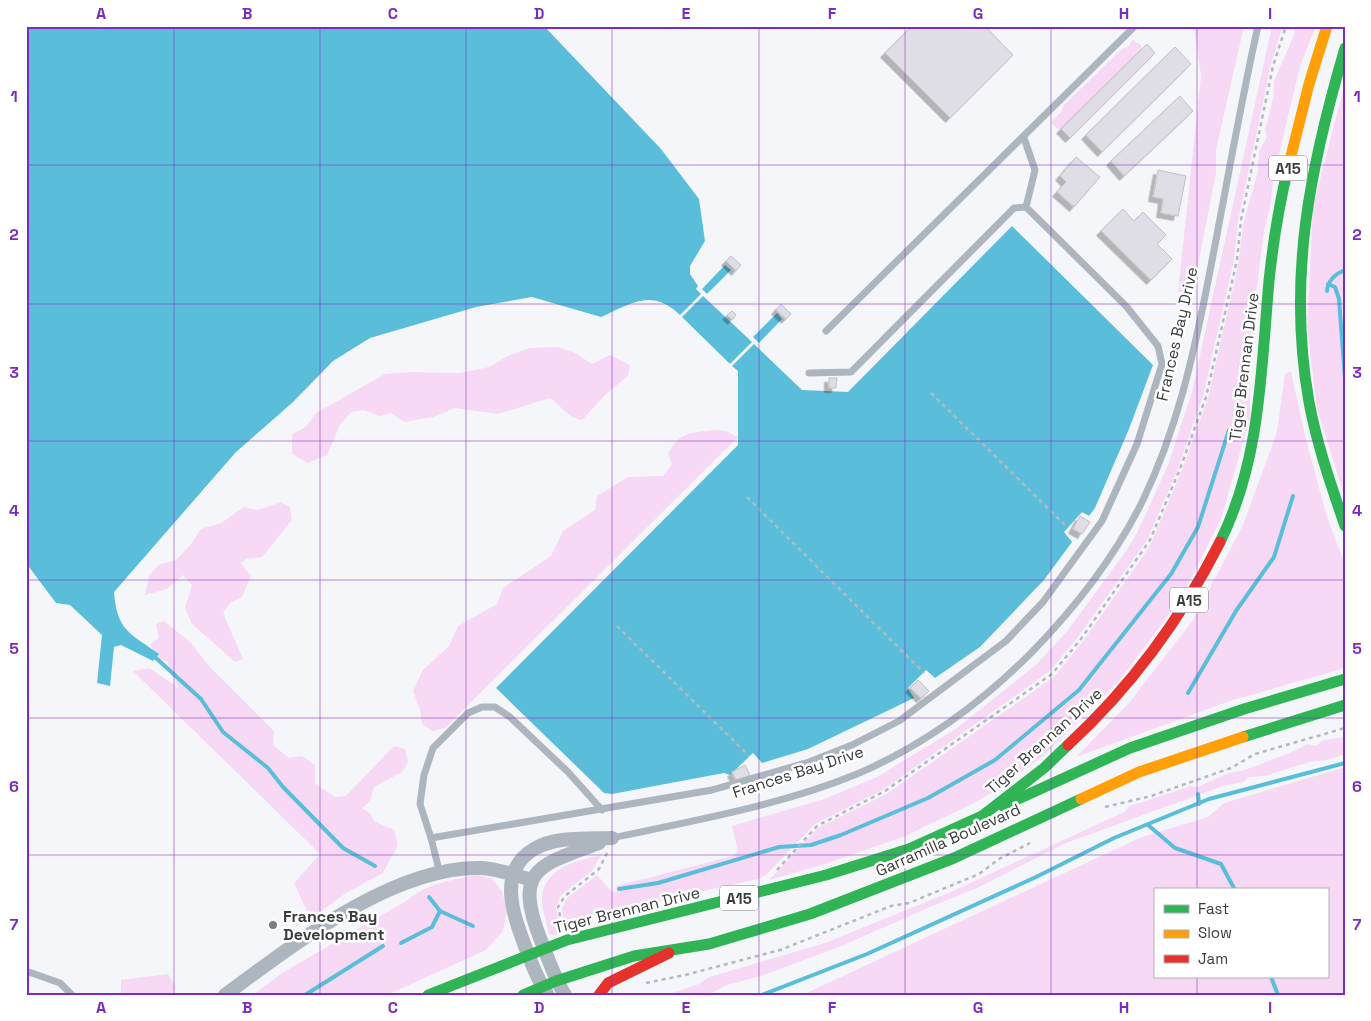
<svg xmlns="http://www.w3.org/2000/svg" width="1371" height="1021" font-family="'Space Grotesk',sans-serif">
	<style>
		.green { fill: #f7d9f5; fill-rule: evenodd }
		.water { fill: #5abedb }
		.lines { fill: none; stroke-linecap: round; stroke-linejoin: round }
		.stream { stroke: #5abedb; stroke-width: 4 }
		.building { fill: #dfdde5; stroke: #c2c2c5; filter: url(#shadow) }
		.path { stroke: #b4b9be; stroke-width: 2.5; stroke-dasharray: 4 4; stroke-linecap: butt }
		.lane { stroke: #adb5bf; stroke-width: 7 }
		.street { stroke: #adb5bf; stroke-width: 14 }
		.fast { stroke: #30b455; stroke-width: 11 }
		.slow { stroke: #ff9f0a; stroke-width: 11 }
		.jam { stroke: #e5322d; stroke-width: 11 }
		.grid { fill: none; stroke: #7b2cbf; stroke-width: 1; stroke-opacity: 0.55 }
		.poi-dot { fill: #7c7d80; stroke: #fff; stroke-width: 2 }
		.labels { text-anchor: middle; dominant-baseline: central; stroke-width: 5; stroke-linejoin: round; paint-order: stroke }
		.shield { fill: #fff; stroke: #767678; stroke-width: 1 }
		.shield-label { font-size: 15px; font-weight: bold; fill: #3b3c3e }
		.street-label { font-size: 16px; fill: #3b3c3e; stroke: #fff }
		.poi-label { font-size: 16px; font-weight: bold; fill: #3b3c3e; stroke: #fff; text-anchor: start }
		.neatline { fill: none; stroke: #7b2cbf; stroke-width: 2 }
		.grid-label { font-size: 16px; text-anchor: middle; font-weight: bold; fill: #7b2cbf }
	</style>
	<defs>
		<filter id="shadow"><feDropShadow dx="-4.5" dy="4.5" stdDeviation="0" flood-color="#0004"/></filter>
	</defs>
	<rect width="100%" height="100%" fill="#f5f6fa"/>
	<!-- green -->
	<g class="green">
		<polygon points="1194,26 1244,26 1216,150 1216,173 1192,295 1178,292 1201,76"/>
		<polygon points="1272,26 1283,26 1271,64 1238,221 1234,260 1203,396 1178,469 1147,540 1078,637 1050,671 884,789 815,824 766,875 758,879 586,917 563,920 562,908 567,898 597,875 611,891 617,893 616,886 733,856 738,851 732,826 824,799 877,777 957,728 1037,664 1068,630 1126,551 1137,533 1168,465 1192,392"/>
		<polygon points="1295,26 1316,26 1300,66 1273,180 1271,202 1264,231 1254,310 1256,327 1250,360 1250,418 1221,519 1180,600 1119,681 1043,756 999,789 972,804 903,837 825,864 769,880 818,828 888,793 1054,677 1083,641 1142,558 1152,541 1182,470 1208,398 1239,261 1243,224 1258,171 1259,151 1267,137 1265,130 1274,95 1274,81 1294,35"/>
		<polygon points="1132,40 1141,45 1142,49 1061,129 1057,129 1051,122 1061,112 1064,105 1121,50 1129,46"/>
		<polygon points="1345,83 1345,499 1317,408 1307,328 1313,206"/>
		<polygon points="558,347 575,353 592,364 610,355 630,365 628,376 607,393 582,420 572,417 550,398 498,414 455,408 433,417 404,422 391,413 379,416 364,410 351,412 340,425 327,455 308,463 292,454 292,434 306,427 316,413 385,374 409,372 460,373 489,367 508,356 530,348"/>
		<polygon points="1291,372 1306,440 1327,517 1345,564 1345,668 1230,701 1076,757 1129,703 1193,620 1243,525 1277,432 1285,373"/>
		<path d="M715,430L726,431L738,437L445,728L433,731L422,724L420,709L413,691L423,670L449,646L458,626L497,604L503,588L551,556L563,531L595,510L597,496L628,477L663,476L672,464L668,454C679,431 692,433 715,430Z"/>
		<polygon points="281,502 290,507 292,520 262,557 247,559 240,563 251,576 242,597 230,603 223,613 243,659 235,662 192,624 185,608 192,585 183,575 167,589 145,595 149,576 158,565 176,560 191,544 201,529 221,523 244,507 258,510"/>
		<polygon points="164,621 190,642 210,667 274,731 273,745 289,758 302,756 315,765 315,784 335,797 346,796 394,746 405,749 408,762 402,772 374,787 370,801 362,808 370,813 374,821 394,830 398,845 383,873 346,893 316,915 307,911 294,883 320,854 133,671 149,668 179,688 167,662 160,659 150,644 159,638 156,624"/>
		<polygon points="1345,737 1345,754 1327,760 1309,762 1264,776 1249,777 1243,782 1223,786 1066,843 979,887 930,907 839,947 761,976 727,985 708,995 666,995 699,984 709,977 825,943 953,891 1124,812 1130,806 1191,786 1197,787 1229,773 1245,770 1290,753 1307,744 1316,746 1323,740"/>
		<path d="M1345,767V995H802L1142,837L1208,817L1224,803ZM1155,890H1327V977H1155Z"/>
		<path d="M601,855L592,871L561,895L556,907L560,934L554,935L549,934C547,924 543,913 542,903C540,869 575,861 601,855Z"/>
		<path d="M478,875L492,879L502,891L507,911L503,931L486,950L387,995H253L282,973L406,901C429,883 450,880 478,875Z"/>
		<polygon points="168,974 176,987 171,995 121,995 121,980"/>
	</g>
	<!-- water -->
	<g class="water">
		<path d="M26,26H544L661,149L699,199L705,241L690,266V274L698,286L696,289L701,294L680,315C652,288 632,303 601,317L532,297L476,307L370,338L333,361L293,402L236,452L114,592C117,631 130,633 159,654L153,661L121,645L114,647L110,686L97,683L102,635L70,605L56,603L26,563Z"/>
		<polygon points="1012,226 1153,365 1129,429 1095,508 1089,516 1082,512 1064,532 1072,542 1044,580 980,647 935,678 926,670 908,688 914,698 808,749 762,763 753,753 730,775 724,773 612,794 604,793 496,688 738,445 738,371 732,366 754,344 802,390 848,392"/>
		<polygon points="725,265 731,270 707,294 702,289"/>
		<polygon points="703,296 752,342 730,364 682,317"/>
		<polygon points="777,313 782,319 759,343 753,337"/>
	</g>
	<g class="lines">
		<!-- stream -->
		<g class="stream">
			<polyline points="1328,284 1335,287 1339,299 1345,378"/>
			<path d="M1327,291C1328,280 1335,274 1345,270"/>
			<polyline points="156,658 201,699 223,732 268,768 283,787 343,848 375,866"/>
			<polyline points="1188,693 1236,611 1274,557 1293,496"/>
			<polyline points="1198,794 1199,804"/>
			<polyline points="1148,825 1175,848 1221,864 1235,890"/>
			<polyline points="619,889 658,883 779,847 811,845 841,835 928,798 995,760 1079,690 1171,574 1198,527 1229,430"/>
			<polyline points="429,897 440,911 473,926"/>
			<polyline points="401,943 432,927 440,911"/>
			<polyline points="1271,977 1278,995"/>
			<polyline points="305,995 383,946"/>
			<polyline points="762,995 867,954 1036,877 1114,838 1209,799 1345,763"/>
		</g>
	</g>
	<!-- building -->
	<g class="building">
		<polygon points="912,26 985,26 1013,55 950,118 885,53"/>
		<polygon points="1147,44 1155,53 1070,138 1061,129"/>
		<polygon points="1175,47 1191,64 1102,152 1086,135"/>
		<polygon points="1180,96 1193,111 1124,176 1111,161"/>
		<polygon points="1076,157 1100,177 1074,207 1057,192 1066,182 1060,176"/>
		<polygon points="1158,170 1186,176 1178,216 1161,213 1163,199 1153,197"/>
		<polygon points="1123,209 1134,221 1143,212 1166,235 1157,244 1172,259 1151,280 1101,231"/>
		<polygon points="731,256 741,265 736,271 726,261"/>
		<polygon points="781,304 791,314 786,319 776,310"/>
		<polygon points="732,311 736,315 732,320 727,315"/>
		<polygon points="829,378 837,378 836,388 829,388"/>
		<polygon points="1080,516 1090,522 1082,534 1073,529"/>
		<polygon points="918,680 929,691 921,698 910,688"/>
		<polygon points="745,765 750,775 737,782 732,772"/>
	</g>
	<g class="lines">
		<!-- path -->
		<g class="path">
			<polyline points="931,393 1068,528"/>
			<polyline points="747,497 924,673"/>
			<polyline points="617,626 749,756"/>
			<polyline points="1105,807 1151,796 1231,768 1255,754 1345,728"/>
			<polyline points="777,870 817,826 885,791 1052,674 1081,639 1150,540 1180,469 1206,397 1237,260 1241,220 1273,66 1286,26"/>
			<polyline points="562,924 558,907 565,896 599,869 607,853"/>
			<polyline points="646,983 685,975 780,950 891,906 909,903 979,874 999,859 1030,843"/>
		</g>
		<!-- lane -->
		<g class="lane">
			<polyline points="826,331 1135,26"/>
			<polyline points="809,373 851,372 1014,208 1026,207"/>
			<polyline points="431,838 420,804 424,775 433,748 468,713 482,707 495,707 510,717 568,772 602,810"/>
			<path d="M612,838C695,820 779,806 857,774C923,746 981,703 1031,653C1075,608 1115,557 1143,500C1177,429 1193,358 1208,281C1225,196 1239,110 1258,26"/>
			<polyline points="440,874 431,838 712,790 809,762 852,745 899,721 1006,641 1043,602 1102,521 1137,444 1162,364 1158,346 1126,306 1026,207 1035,170 1024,138"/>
			<polyline points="26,971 60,983 72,995"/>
		</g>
		<!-- street -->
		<g class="street">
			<path d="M547,994C537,979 531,962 525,946C513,914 497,871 534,849C556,836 588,839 612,838"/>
			<path d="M225,995C293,945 393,866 481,868C499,869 515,875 532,880"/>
			<path d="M565,995C554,977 548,958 540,938C513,868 540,865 599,843"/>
		</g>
		<!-- fast -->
		<g class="fast">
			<path d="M1345,48C1310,167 1287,278 1309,402C1317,445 1331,485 1345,526"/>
			<path d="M1220,542C1261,460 1261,369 1269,281C1273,243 1279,205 1288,168"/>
			<polyline points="1243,737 1345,705"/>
			<polyline points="1003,806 1130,748 1244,709 1345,679"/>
			<polyline points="428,995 567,940 826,875 909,849 982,816 1044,768 1068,745"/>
			<polyline points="523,995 556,981 634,956 709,944 810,914 954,858 1081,799"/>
		</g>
		<!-- slow -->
		<g class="slow">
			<polyline points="1288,168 1309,84 1327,26"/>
			<polyline points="1081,799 1139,772 1243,737"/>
		</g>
		<!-- jam -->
		<g class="jam">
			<path d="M1068,745C1132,686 1181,619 1220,542"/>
			<polyline points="599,995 608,983 669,953"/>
		</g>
	</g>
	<!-- grid -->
	<path class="grid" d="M174,26V995M320,26V995M466,26V995M612,26V995M759,26V995M905,26V995M1051,26V995M1197,26V890M26,165H1345M26,304H1345M26,441H1345M26,580H1345M26,718H1345M26,855H1345M1197,977V995"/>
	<!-- markers -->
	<circle class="poi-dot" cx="273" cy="925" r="5"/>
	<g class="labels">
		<!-- shield labels -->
		<g class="shield">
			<rect x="1269" y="155.5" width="38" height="25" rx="4"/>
			<rect x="1170" y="587.5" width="38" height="25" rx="4"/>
			<rect x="720" y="885.5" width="38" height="25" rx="4"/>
		</g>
		<g class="shield-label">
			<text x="1288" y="168">A15</text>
			<text x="1189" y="600">A15</text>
			<text x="739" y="898">A15</text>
		</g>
		<!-- street labels -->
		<g class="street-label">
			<text transform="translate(1177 334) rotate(-77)">Frances Bay Drive</text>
			<text transform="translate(1244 367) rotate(-83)">Tiger Brennan Drive</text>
			<text transform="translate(1044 741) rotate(-42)">Tiger Brennan Drive</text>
			<text transform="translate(798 772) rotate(-18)">Frances Bay Drive</text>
			<text transform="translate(948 840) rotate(-24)">Garramilla Boulevard</text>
			<text transform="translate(627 910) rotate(-14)">Tiger Brennan Drive</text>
		</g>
		<!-- poi labels -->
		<g class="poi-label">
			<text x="283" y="916">Frances Bay<tspan x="283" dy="18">Development</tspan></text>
		</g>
	</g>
	<!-- border -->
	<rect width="1371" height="1021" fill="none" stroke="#ffffff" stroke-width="55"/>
	<!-- legend -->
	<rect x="1154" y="888" width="175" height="90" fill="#ffffff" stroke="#b1b1b2"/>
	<rect x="1164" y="905" width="25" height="8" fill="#30b455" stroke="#b1b1b2"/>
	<text x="1198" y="914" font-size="15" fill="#3b3c3e">Fast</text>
	<rect x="1164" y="930" width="25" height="8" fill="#ff9f0a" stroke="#b1b1b2"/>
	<text x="1198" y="938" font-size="15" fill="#3b3c3e">Slow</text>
	<rect x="1164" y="955" width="25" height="8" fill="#e5322d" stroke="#b1b1b2"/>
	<text x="1198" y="964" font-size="15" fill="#3b3c3e">Jam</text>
	<rect x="28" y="28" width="1316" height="966" class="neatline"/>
	<g class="grid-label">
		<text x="101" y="19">A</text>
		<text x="247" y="19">B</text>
		<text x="393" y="19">C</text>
		<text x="539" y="19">D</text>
		<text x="686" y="19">E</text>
		<text x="832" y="19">F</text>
		<text x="978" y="19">G</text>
		<text x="1124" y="19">H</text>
		<text x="1270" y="19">I</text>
		<text x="14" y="102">1</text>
		<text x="1357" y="102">1</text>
		<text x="14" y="240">2</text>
		<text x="1357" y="240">2</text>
		<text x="14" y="378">3</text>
		<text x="1357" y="378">3</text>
		<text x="14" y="516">4</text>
		<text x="1357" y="516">4</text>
		<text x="14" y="654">5</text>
		<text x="1357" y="654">5</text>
		<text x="14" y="792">6</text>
		<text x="1357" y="792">6</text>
		<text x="14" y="930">7</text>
		<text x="1357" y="930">7</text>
		<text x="101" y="1013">A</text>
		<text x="247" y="1013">B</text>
		<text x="393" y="1013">C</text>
		<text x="539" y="1013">D</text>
		<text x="686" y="1013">E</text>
		<text x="832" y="1013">F</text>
		<text x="978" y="1013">G</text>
		<text x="1124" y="1013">H</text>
		<text x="1270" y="1013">I</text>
	</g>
</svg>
